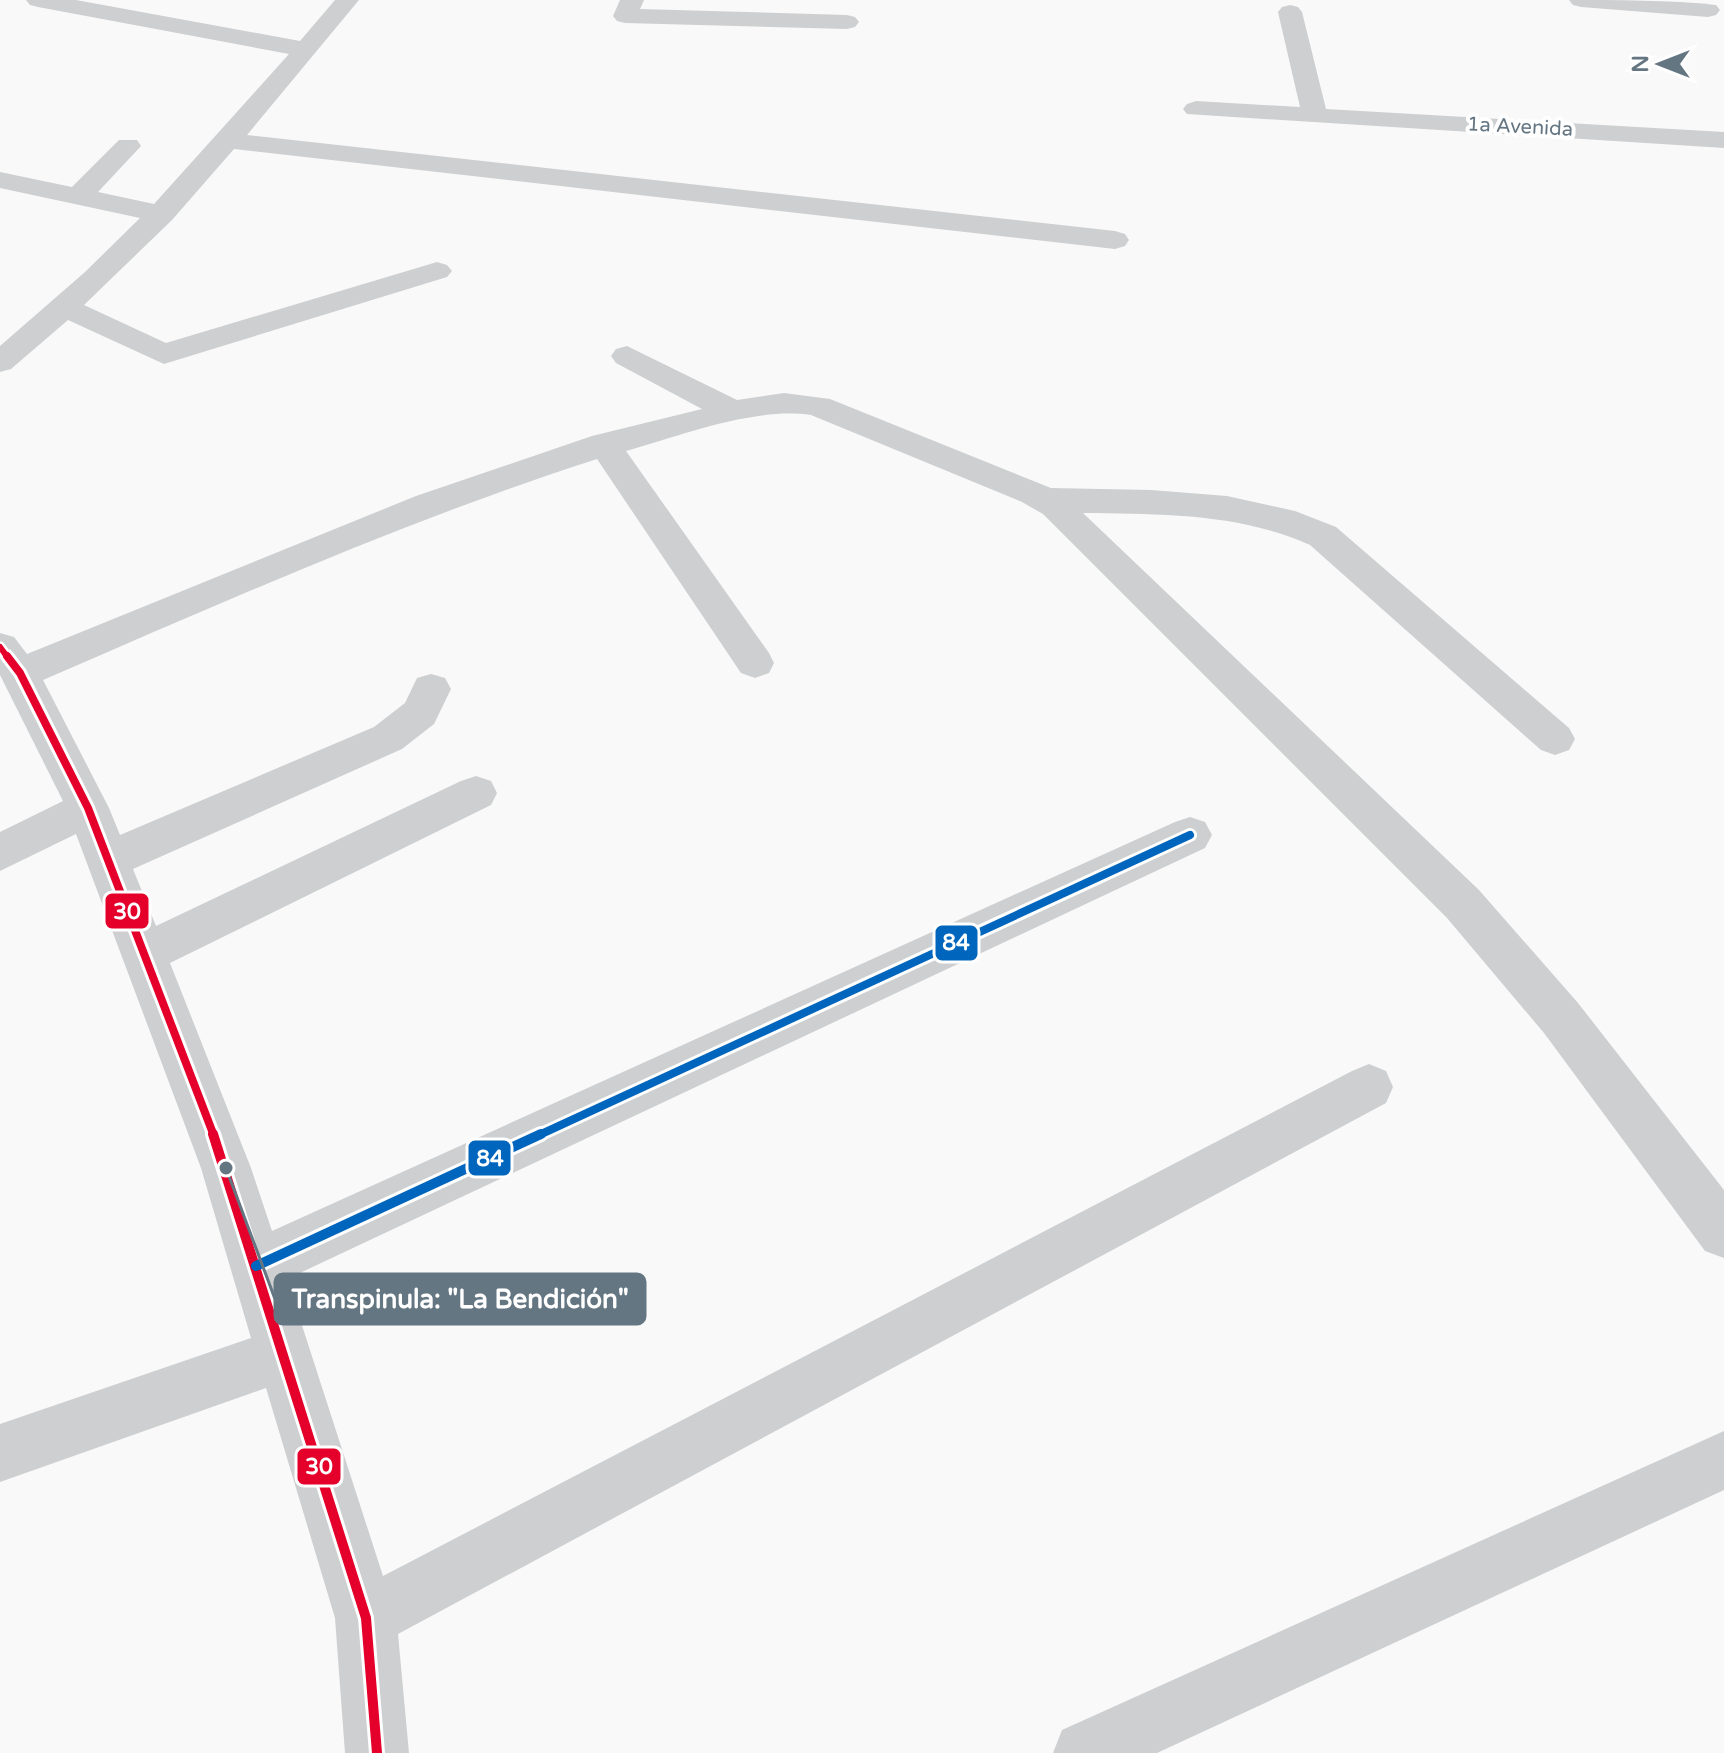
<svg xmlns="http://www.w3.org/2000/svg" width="1724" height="1753" font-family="'Varela Round',sans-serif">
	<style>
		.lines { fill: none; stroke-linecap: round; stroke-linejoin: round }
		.minor { fill: #cecfd0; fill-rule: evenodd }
		.bus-1-far2-casing { stroke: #fff; stroke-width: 11 }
		.bus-1-far1-casing { stroke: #fff; stroke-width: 14 }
		.bus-1-casing { stroke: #fff; stroke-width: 16 }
		.bus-2-far1-casing { stroke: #fff; stroke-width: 14 }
		.bus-2-casing { stroke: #fff; stroke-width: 16 }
		.bus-1-far2 { stroke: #e4002b; stroke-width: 6 }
		.bus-1-far1 { stroke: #e4002b; stroke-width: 8 }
		.bus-1 { stroke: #e4002b; stroke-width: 10 }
		.bus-2-far1 { stroke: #0065bd; stroke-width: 8 }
		.bus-2 { stroke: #0065bd; stroke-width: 10 }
		.labels { text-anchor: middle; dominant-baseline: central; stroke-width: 8; stroke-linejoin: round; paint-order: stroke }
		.far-street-label { font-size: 20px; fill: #657683; stroke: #fff }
		.leader { fill: none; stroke: #657683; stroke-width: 3 }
		.callout-dot { fill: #657683; stroke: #fff; stroke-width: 3 }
		.callout { fill: #657683; stroke: #657683; stroke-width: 3 }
		.callout-label { font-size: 26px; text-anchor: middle; font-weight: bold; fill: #fff }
		.line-badge { stroke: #fff; stroke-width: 3 }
		.badge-label { font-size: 22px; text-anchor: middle; font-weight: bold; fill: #fff }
	</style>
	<rect width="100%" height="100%" fill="#f9f9f9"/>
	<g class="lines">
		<!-- minor -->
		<g class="minor">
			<polygon points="26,0 76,0 300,41 335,0 359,0 247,135 1115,231 1125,234 1129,240 1125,246 1115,249 234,149 172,220 84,305 166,343 427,265 437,262 447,265 452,271 447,277 164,364 68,320 11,369 0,372 0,346 85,272 140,218 0,188 0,172 72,187 119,140 137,140 141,146 98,192 154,204 289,54 38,7 30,5"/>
			<polygon points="620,0 644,0 640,9 847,15 855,17 859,22 855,27 847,29 625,23 617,21 613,16"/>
			<path d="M1569,0C1617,0 1670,0 1716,5L1720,10L1716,15L1708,17L1581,7L1573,5Z"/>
			<polygon points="1290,5 1298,7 1302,12 1326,109 1724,132 1724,148 1187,114 1183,109 1187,104 1196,101 1300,107 1278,12 1282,7"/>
			<path d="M627,346L737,400L784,393L830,399L1051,488L1151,490L1227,496L1295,511L1336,527L1569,728L1575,739L1569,750L1555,755L1541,750L1310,545C1239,513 1160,514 1083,513L1479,890L1578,1003L1724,1190V1258L1705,1251L1544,1033L1447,918L1043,514L1022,502L811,415C753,407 683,435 626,451L769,653L774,663L769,673L755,678L741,673L597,459C407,520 226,601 43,680L109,808L120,835L374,727L405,703L417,678L431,674L445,678L451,689L434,724L402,749L133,869L156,926L461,781L476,776L491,781L497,793L491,805L170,963L251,1168L272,1231L1175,822L1190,817L1205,822L1212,835L1205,848L287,1279L383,1576L1352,1071L1369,1064L1386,1071L1393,1087L1386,1103L398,1634L409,1753H345L335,1618L266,1388L0,1482V1424L251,1338L201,1168L76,834L0,871V832L63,801L0,675V633L14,637L27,654L416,496L592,436L702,409L616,363L611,356L616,349Z"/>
			<polygon points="1724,1431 1724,1490 1157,1753 1053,1753 1062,1730"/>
		</g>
		<!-- bus-1-far2 casing -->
		<g class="bus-1-far2-casing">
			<polyline id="bus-1-far2" points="0,647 8,658"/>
		</g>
		<!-- bus-1-far1 casing -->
		<g class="bus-1-far1-casing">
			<polyline id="bus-1-far1" points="7,656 20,673 88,808 214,1136"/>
		</g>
		<!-- bus-1 casing -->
		<g class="bus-1-casing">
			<polyline id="bus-1" points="213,1134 366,1618 377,1753"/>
		</g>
		<!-- bus-2-far1 casing -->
		<g class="bus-2-far1-casing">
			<polyline id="bus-2-far1" points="537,1136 1190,835"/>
		</g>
		<!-- bus-2 casing -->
		<g class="bus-2-casing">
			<polyline id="bus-2" points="256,1266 541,1134"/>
		</g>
		<!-- bus-1-far2 -->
		<use href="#bus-1-far2" class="bus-1-far2"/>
		<!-- bus-1-far1 -->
		<use href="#bus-1-far1" class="bus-1-far1"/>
		<!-- bus-1 -->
		<use href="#bus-1" class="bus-1"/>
		<!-- bus-2-far1 -->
		<use href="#bus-2-far1" class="bus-2-far1"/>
		<!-- bus-2 -->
		<use href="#bus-2" class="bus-2"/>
	</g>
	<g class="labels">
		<!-- far-street labels -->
		<g class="far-street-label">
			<text transform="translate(1520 127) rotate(3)">1a Avenida</text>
		</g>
	</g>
	<!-- callouts -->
	<path class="leader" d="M226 1168L275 1299"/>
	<circle class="callout-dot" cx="226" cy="1168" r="8"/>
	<rect class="callout" x="275" y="1274" width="370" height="50" rx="8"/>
	<g class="callout-label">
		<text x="460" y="1308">Transpinula: "La Bendición"</text>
	</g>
	<g class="line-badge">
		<rect x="104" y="892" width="46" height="38" rx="8" fill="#e4002b"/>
		<rect x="934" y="924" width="45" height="38" rx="8" fill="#0065bd"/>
		<rect x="467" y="1139" width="45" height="38" rx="8" fill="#0065bd"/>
		<rect x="296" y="1447" width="46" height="39" rx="8" fill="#e4002b"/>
	</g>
	<g class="badge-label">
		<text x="127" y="919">30</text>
		<text x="956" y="950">84</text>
		<text x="490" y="1166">84</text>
		<text x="319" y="1474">30</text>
	</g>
	<!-- north arrow -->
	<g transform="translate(1660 64) rotate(270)" stroke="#ffffff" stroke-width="6" paint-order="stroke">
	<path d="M0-6L14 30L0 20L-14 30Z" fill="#657683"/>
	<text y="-12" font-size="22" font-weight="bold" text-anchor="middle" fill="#657683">N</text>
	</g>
</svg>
